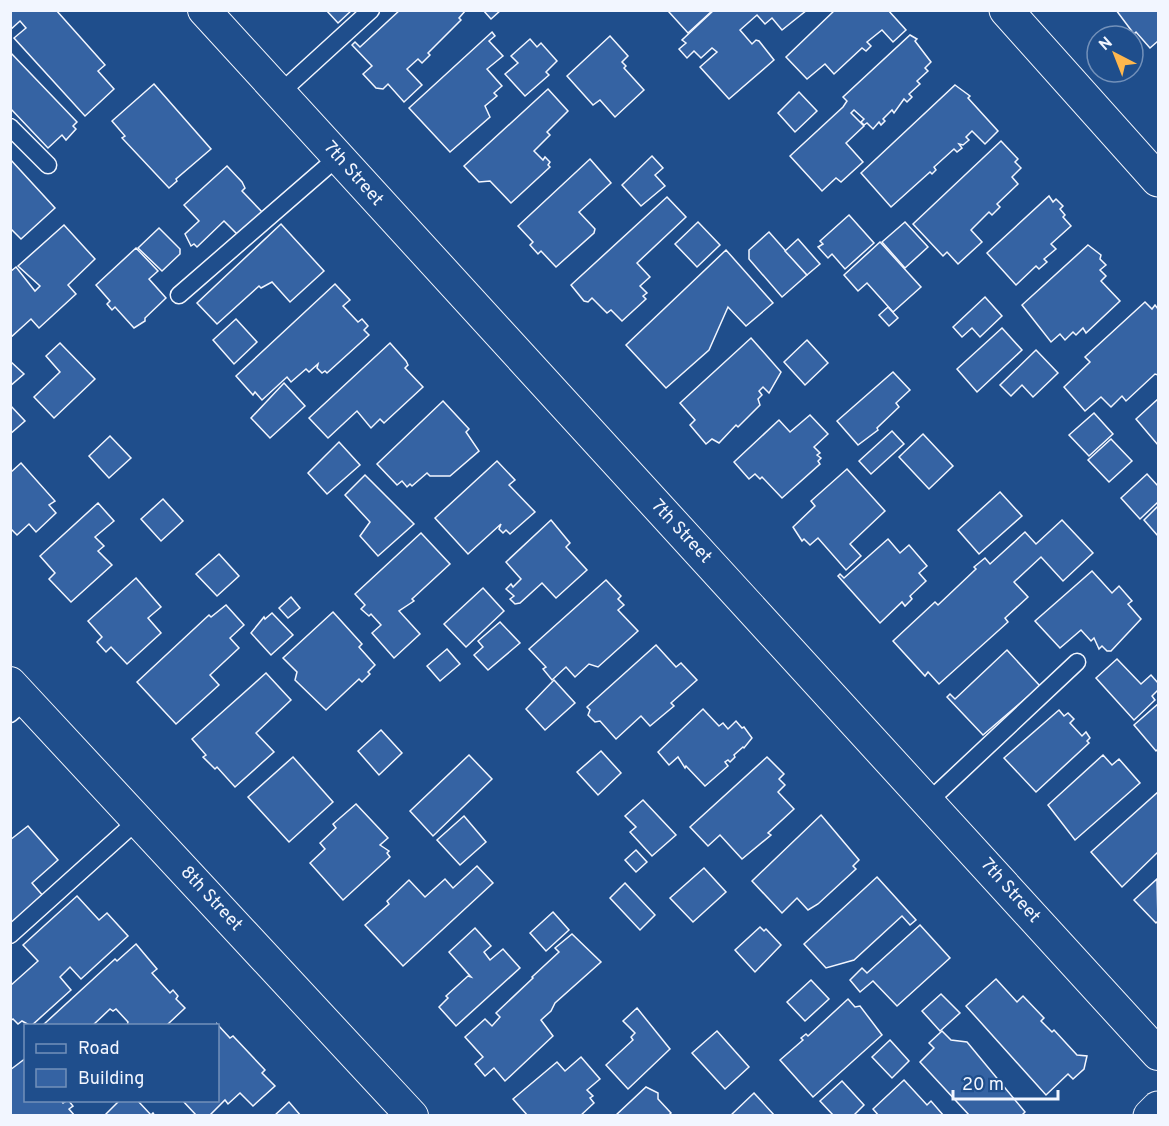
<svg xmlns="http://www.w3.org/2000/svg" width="1169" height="1126" font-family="Overpass,sans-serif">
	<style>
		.building { fill: #3563a3; stroke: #f2f6ff; stroke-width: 1.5 }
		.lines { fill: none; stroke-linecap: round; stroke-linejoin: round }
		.service-casing { stroke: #f2f6ff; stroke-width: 19 }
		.minor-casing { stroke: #f2f6ff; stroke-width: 34 }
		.tertiary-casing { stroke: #f2f6ff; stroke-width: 35 }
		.service { stroke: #1f4e8c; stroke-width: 16 }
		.minor { stroke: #1f4e8c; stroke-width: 32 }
		.tertiary { stroke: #1f4e8c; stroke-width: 33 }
		.labels { text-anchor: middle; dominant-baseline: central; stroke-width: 4.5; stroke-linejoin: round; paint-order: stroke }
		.street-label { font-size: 18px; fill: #f2f6ff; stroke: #1f4e8c }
	</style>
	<rect width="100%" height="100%" fill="#1f4e8c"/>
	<!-- building -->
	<g class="building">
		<polygon points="10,10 56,10 105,65 98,71 114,89 85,116 14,38 26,28 20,21 10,30"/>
		<polygon points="326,10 352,10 338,23"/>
		<polygon points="400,10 466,10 459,18 461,20 428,53 430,55 422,63 418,59 407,69 422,85 404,102 388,84 383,89 376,88 363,74 372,66 352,45 355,42 360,47"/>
		<polygon points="483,10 501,10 491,19"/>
		<polygon points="671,10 713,10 688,33 669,12"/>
		<polygon points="714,10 807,10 782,30 772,18 765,24 757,15 740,30 752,44 756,40 759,41 774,60 729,99 700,67 717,52 712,48 701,58 694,51 687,58 679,49 686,43 682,40"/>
		<polygon points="835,10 888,10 906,30 893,42 882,30 867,42 871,46 866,51 862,48 834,74 825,64 807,79 786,57"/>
		<polygon points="1116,10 1158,10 1158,41 1150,48 1136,32 1134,34"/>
		<polygon points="492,32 495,36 489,41 503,56 487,69 502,86 494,93 497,96 485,106 490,117 450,152 409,108"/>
		<polygon points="910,35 917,39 915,41 931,62 925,68 928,71 917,81 920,84 909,94 912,97 907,102 904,99 894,113 892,110 883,119 885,121 881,125 879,122 873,129 867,123 864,125 861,122 864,119 854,110 851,113 864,126 846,143 863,162 841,182 836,178 822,191 790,156 843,107 847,101 843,97"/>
		<polygon points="610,36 628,56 622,62 626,66 624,68 644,90 615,117 600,100 593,105 567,76"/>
		<polygon points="530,39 537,47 541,43 557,61 546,72 549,75 525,96 505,74 518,63 511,56"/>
		<polygon points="10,52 77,122 73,126 76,129 66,140 62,135 48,148 10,108"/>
		<polygon points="154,84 211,149 176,179 177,181 169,188 122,138 125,136 112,121"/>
		<polygon points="955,85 970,96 968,98 998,131 985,144 972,131 966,137 969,140 963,145 959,144 962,148 957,152 954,149 934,167 936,170 932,174 930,172 891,207 861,173"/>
		<polygon points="548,89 568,111 547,132 550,135 534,151 543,160 545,157 550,162 548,165 550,167 511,203 490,181 479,182 464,166"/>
		<polygon points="799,92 817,111 795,132 778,113"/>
		<polygon points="1001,141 1018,159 1015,162 1021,168 1012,177 1018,184 997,204 1000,207 992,215 989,212 971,230 982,242 958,264 947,252 943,256 913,224"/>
		<polygon points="652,156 663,168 655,175 665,186 641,206 622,185"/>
		<polygon points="10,159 55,208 21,239 10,228"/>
		<polygon points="590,159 611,183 579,212 595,229 594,233 556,267 541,251 538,254 530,245 533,242 518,226"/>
		<polygon points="227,166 242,182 245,188 242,191 263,213 238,235 224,221 197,247 194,244 191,246 185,234 199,221 184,205"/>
		<polygon points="1049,196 1053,202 1056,199 1063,206 1060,209 1065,215 1063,217 1071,226 1051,244 1056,249 1044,259 1047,262 1039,269 1036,266 1016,285 987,253"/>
		<polygon points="667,197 686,217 637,263 650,277 640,286 647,293 643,296 646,299 622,321 611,310 607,313 592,298 588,302 584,301 571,285"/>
		<polygon points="849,215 874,243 845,269 832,254 828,258 818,247 823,244 820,241"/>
		<polygon points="698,222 720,245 697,267 675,244"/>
		<polygon points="905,222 928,247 905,268 882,242"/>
		<polygon points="281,224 324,271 290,302 272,282 261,288 259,286 217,324 197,303"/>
		<polygon points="64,225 95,259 68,285 76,294 39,328 31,319 10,338 10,272 16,267 35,291 40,286 18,266"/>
		<polygon points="159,228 180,249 180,254 162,271 138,248"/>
		<polygon points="769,232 807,275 782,297 749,259 749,250"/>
		<polygon points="798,239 820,264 807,275 785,251"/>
		<polygon points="880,242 921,287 893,312 867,283 858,291 844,275"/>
		<polygon points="1088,245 1101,255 1100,259 1106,265 1100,270 1106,276 1101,281 1120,301 1086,333 1083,328 1076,335 1073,332 1065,340 1060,334 1051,342 1022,305"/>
		<polygon points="136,248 158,271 149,279 166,298 145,318 145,321 134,328 115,307 112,310 107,304 110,301 96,285"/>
		<polygon points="726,250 773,303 746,326 728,307 709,350 666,388 626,345"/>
		<polygon points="335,284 350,300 343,306 358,322 362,319 368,326 364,330 369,335 327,373 325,371 322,373 317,368 318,364 309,372 306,369 291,382 287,377 262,400 255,392 253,395 236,376"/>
		<polygon points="985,297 1002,316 980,337 972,328 962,337 953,327"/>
		<polygon points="1145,302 1152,309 1155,305 1158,309 1158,375 1155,374 1126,401 1122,396 1111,407 1101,397 1085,411 1064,387 1090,362 1085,357"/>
		<polygon points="888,307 898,318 889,326 879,315"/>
		<polygon points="236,319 257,342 234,364 213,340"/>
		<polygon points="1002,328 1022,350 977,392 957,369"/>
		<polygon points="751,338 781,372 769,393 763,387 759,391 762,395 758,399 760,405 738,427 736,425 719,443 712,439 706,444 690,425 695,420 680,403"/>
		<polygon points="807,340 828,363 805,385 784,362"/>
		<polygon points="60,343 95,379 54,418 34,397 60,372 46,356"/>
		<polygon points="390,343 406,361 408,365 405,368 423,387 384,423 380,419 371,428 357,411 328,438 309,418"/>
		<polygon points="1036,350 1058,373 1033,397 1022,385 1011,396 1000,385"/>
		<polygon points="10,361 24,374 10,386"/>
		<polygon points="893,372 910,390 896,403 899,407 877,428 878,430 858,445 837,421"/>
		<polygon points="284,383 305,406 270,438 251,418"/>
		<polygon points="1158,399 1158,445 1136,419"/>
		<polygon points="443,401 469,429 466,432 479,451 450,476 430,476 427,473 412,486 410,484 407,487 402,481 397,485 377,464"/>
		<polygon points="10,405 25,421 10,434"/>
		<polygon points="1094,413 1113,434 1089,456 1069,435"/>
		<polygon points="810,415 828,434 814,447 820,453 817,455 821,458 818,461 820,464 782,498 762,477 760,479 755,474 749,479 734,462 779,420 790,432"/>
		<polygon points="892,431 904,444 871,474 859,461"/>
		<polygon points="923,434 953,466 929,489 899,457"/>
		<polygon points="110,436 131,458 109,478 89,456"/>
		<polygon points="1111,439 1132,461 1109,482 1088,460"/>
		<polygon points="339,442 360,465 327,494 308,473"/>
		<polygon points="497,461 515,480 509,485 535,512 510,534 506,530 503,533 499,529 501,524 468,554 435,518"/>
		<polygon points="21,463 55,501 49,505 56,513 36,532 29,524 17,535 10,528 10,473"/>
		<polygon points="847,469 885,511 850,544 861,556 846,570 818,538 810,545 804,539 802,541 793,527 815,506 811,501"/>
		<polygon points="1147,474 1158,486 1158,502 1140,519 1121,498"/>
		<polygon points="365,475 414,524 378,556 360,536 370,522 345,495"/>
		<polygon points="1000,492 1022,516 979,554 958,530"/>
		<polygon points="163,499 183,521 161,541 141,519"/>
		<polygon points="98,503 114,521 95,537 104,546 98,551 112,565 71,602 49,579 55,573 40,556"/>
		<polygon points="1158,506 1158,536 1144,520"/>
		<polygon points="551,520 570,543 566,547 587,570 556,598 542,583 520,603 515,604 510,599 514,596 506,589 511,584 513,587 521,579 506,562"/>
		<polygon points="1062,520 1093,553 1063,581 1041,557 1014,582 1028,597 1005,618 1008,622 939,684 928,672 925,676 893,641 935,602 938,605 976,569 974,567 985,558 990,564 1025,532 1036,544"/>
		<polygon points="421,533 450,564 412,599 414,601 399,611 420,634 394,658 372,633 381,625 371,614 369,616 361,609 365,605 355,594"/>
		<polygon points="888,539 900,553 909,545 927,566 919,573 926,581 910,596 912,599 905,606 902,602 880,623 838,576 840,574 844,578"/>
		<polygon points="219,554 239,576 217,596 196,574"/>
		<polygon points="1092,571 1112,593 1119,586 1132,601 1128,604 1141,619 1111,651 1107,651 1102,646 1099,649 1094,638 1091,641 1081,630 1060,648 1035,621"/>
		<polygon points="136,578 161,607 148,618 161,633 127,664 111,647 106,652 97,642 102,637 88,621"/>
		<polygon points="606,580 621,596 618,599 624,605 618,610 638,631 598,667 589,664 575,677 566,667 552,680 543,669 546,667 529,649"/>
		<polygon points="483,588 504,611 466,647 444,624"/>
		<polygon points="291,597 300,608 288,618 279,608"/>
		<polygon points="226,605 244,625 230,638 239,648 210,675 219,685 176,724 137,682 209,615 211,617"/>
		<polygon points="333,612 362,644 359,647 375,665 368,672 370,674 362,682 359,679 326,710 295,680 297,672 283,658"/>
		<polygon points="272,613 293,635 271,655 251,633 264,617 265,619"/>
		<polygon points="500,622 520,643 488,670 474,655 483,647 478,641"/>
		<polygon points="656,645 676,667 681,663 697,680 671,703 674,706 650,726 641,716 616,739 600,721 595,722 588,715 590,710 587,707"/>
		<polygon points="447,649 460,664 440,681 427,666"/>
		<polygon points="1007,650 1040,686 983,735 947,697 950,694 955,699"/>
		<polygon points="1117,659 1141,684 1151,675 1158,683 1158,690 1152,696 1155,700 1134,720 1096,678"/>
		<polygon points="266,673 291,700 256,733 274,752 235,787 217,767 215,769 203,757 206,755 192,739"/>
		<polygon points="554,680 575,703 545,730 526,709"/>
		<polygon points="1158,704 1158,749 1156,751 1134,725"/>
		<polygon points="703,709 719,726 723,723 728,729 736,721 742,728 744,727 752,738 744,748 743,747 734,755 735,757 730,762 728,760 725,762 728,766 705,786 686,766 685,768 678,757 669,765 658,752"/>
		<polygon points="1059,710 1064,716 1068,713 1074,719 1070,723 1082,736 1086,732 1090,738 1087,741 1089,743 1036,792 1004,758"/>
		<polygon points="381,730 402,753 379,775 358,751"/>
		<polygon points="601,751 621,773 598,795 577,772"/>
		<polygon points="469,755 492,779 433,836 410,811"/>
		<polygon points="1103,755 1112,765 1119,759 1140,783 1075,840 1048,805"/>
		<polygon points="293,757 333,802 289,842 248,797"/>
		<polygon points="767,757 784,774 779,779 785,785 778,792 794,809 768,833 771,835 742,859 720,835 708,846 690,827"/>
		<polygon points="1158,792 1158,852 1122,887 1091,852"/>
		<polygon points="643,800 676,835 652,856 630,832 636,827 625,816"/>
		<polygon points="356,804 388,838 380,845 389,851 387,853 390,857 343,900 310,863 325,849 320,843 336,828 333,824"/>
		<polygon points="821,815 859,860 853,866 856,869 818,904 808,910 797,898 782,913 752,881"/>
		<polygon points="464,816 486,842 460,865 437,840"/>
		<polygon points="28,826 58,860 32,883 44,897 10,927 10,840"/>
		<polygon points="636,850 647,862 636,872 625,860"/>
		<polygon points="477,866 493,883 403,966 365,925 389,904 387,901 409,880 425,897 445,879 453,888"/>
		<polygon points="704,868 726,892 693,922 670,898"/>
		<polygon points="877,877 916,920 910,925 902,916 854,960 826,968 804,944"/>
		<polygon points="1157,879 1158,921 1156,923 1134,900"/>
		<polygon points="625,883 655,915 640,930 610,898"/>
		<polygon points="77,896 99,920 107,913 128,936 81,979 70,967 60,977 71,990 31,1026 22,1021 18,1024 13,1019 10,1021 10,986 38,961 23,945"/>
		<polygon points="553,912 569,930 546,951 530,933"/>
		<polygon points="920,925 950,958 897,1006 873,981 860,992 850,980 862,968 867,973"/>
		<polygon points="760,927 764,931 766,929 781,945 755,972 735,950"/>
		<polygon points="475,928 491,946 484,952 490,960 503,949 520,968 456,1026 439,1007 448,998 446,996 468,976 471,977 449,952"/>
		<polygon points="572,934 601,962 555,1003 551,1011 541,1020 553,1036 505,1081 494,1068 485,1076 475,1064 483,1057 465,1037 485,1019 492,1026 500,1017 496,1013 533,978 532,977 559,952 555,948"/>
		<polygon points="136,944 157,969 152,973 170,993 173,990 178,996 176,999 185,1008 168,1024 170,1026 127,1026 128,1022 116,1009 113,1011 110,1009 92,1026 43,1025 115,959 117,961"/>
		<polygon points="996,979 1017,1002 1023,996 1044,1018 1041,1021 1052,1032 1054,1030 1077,1055 1087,1056 1084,1069 1073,1079 1068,1074 1046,1095 966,1006"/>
		<polygon points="811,980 829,999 805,1021 787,1002"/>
		<polygon points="941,994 960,1013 940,1031 922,1011"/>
		<polygon points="848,999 855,1007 860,1006 882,1035 813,1097 780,1060 803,1040 801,1038 806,1034 808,1036"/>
		<polygon points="637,1008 670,1049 628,1089 606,1065 633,1040 631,1037 635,1033 623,1021"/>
		<polygon points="217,1024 230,1038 233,1036 265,1070 262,1073 275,1086 253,1106 240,1093 228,1104 225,1100 209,1116 197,1116 182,1100 218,1100"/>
		<polygon points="717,1031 749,1067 725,1089 692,1053"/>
		<polygon points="942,1031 951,1040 967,1042 1025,1112 1021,1116 970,1116 920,1062 934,1048 929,1043"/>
		<polygon points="890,1040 909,1061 892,1078 872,1057"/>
		<polygon points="581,1057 600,1079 587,1090 593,1096 590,1098 594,1103 580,1116 528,1116 513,1099 557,1062 565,1071"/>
		<polygon points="26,1058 26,1100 61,1100 63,1103 68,1100 73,1106 69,1109 75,1116 10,1116 10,1070"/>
		<polygon points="904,1080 927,1105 931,1101 944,1116 879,1116 873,1109"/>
		<polygon points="842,1081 864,1105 853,1116 834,1116 820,1101"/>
		<polygon points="646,1087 658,1093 658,1099 671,1113 668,1116 615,1116"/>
		<polygon points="754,1093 775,1116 730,1116"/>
		<polygon points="120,1100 137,1100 151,1115 153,1113 155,1116 104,1116"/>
		<polygon points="289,1102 301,1116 274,1116"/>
	</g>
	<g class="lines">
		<!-- service casing -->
		<g class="service-casing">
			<g id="service">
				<polyline points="280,93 371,10"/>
				<polyline points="10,127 48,165"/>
				<polyline points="179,295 338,157"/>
				<polyline points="10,714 26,700"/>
				<polyline points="928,802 1077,662"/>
				<polyline points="10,935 138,820"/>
			</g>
		</g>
		<!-- minor casing -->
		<g class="minor-casing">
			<g id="minor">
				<polyline points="204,10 1158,1054"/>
				<polyline points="10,683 412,1116"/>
			</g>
		</g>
		<!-- tertiary casing -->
		<g class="tertiary-casing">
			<g id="tertiary">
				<polyline points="1006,10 1158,180"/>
				<polyline points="1150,1116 1158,1108"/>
			</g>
		</g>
		<!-- service -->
		<use href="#service" class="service"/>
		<!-- minor -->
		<use href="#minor" class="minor"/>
		<!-- tertiary -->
		<use href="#tertiary" class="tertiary"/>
	</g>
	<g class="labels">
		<!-- street labels -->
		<g class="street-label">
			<text transform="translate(353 174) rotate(48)">7th Street</text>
			<text transform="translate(681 532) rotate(47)">7th Street</text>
			<text transform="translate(1010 891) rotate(48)">7th Street</text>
			<text transform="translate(211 899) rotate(47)">8th Street</text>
		</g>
	</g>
	<!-- border -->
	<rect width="1169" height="1126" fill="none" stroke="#f2f6ff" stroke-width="24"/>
	<!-- legend -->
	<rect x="24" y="1024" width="195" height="78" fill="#1f4e8c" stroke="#7391ba" stroke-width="1.5"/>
	<rect x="36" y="1044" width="30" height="9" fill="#1f4e8c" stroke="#7391ba" stroke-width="1.5"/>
	<text x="78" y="1054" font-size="18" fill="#f2f6ff">Road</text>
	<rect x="36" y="1069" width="30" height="18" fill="#3563a3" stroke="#7391ba" stroke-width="1.5"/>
	<text x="78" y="1084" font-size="18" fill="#f2f6ff">Building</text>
	<!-- north arrow -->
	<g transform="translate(1115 54) rotate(318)"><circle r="28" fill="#1f4e8c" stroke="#7391ba" stroke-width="1.5"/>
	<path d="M0-4.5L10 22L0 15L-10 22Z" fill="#ffb74d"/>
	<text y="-9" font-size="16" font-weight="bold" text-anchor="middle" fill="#f2f6ff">N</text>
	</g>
	<!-- scale -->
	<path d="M953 1090v9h105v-9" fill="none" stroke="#f2f6ff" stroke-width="3"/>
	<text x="962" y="1090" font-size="18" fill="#f2f6ff" stroke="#1f4e8c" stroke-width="4.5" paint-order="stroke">20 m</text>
</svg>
